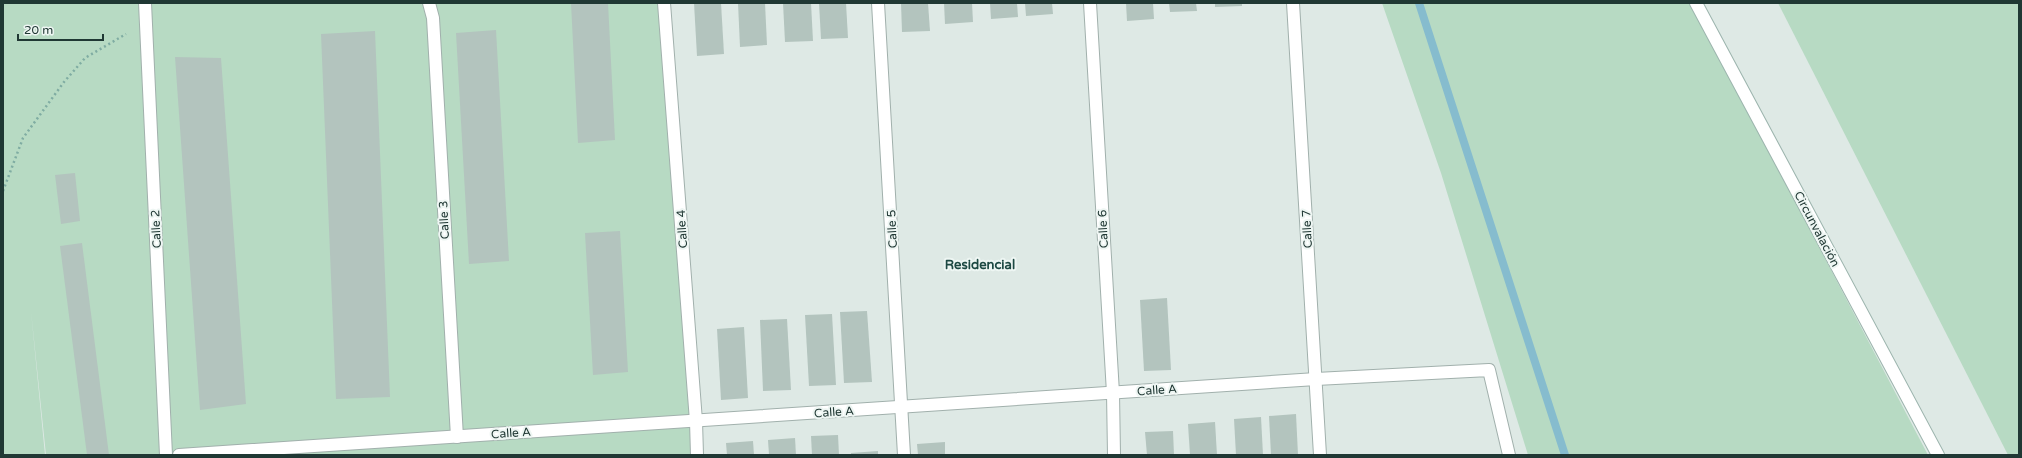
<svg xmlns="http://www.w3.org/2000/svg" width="2022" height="458" font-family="'Varela Round',sans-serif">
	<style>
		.green { fill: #b7dac3 }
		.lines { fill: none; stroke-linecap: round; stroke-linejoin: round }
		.stream { stroke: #86bcce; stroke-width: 8 }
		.building { fill: #b3c4be }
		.street-casing { stroke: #a1b0ac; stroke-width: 14 }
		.secondary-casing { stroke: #9db5ae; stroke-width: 14 }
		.path { stroke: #7faca2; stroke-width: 2.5; stroke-dasharray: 2 3; stroke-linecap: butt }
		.street { stroke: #fff; stroke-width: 12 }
		.secondary { stroke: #fff; stroke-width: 12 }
		.labels { text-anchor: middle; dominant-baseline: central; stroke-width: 4; stroke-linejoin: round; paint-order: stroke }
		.street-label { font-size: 12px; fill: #203834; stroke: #eef6f3 }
		.neighbourhood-label { font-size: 13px; font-weight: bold; fill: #1d4943; stroke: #eef6f3 }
	</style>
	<rect width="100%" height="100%" fill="#dee9e5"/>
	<!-- green -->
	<g class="green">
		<polygon points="3,3 664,3 697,455 46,455 31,311 45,455 3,455"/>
		<polygon points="1382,3 1691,3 1928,455 1528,455 1441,173"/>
		<polygon points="1778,3 2019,3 2019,455 2008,455"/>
	</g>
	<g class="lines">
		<!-- stream -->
		<polyline class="stream" points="1419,3 1565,455"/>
	</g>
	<!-- building -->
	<g class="building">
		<polygon points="571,3 608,3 615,140 578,143"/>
		<polygon points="694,3 721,3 724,54 697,56"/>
		<polygon points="738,3 765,3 767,45 740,47"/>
		<polygon points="783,3 811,3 813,41 785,42"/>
		<polygon points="819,3 846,3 848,38 821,39"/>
		<polygon points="901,3 928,3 930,31 902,32"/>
		<polygon points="944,3 972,3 973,22 945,24"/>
		<polygon points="990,3 1017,3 1018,17 991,19"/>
		<polygon points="1025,3 1052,3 1053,14 1026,16"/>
		<polygon points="1126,3 1153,3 1154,19 1127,21"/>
		<polygon points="1169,3 1196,3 1197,11 1170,12"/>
		<polygon points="1215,3 1242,3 1242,6 1215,7"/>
		<polygon points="496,30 509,261 469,264 456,33"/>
		<polygon points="375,31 390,397 336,399 321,34"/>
		<polygon points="175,57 221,58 246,404 200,410"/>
		<polygon points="75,173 80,221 61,224 55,175"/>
		<polygon points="620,231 628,372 593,375 585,233"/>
		<polygon points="82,243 109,455 87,455 60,246"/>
		<polygon points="1167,298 1171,370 1144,371 1140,300"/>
		<polygon points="867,311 872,382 844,383 840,312"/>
		<polygon points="832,314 836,385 809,386 805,315"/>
		<polygon points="787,319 791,390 763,391 760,320"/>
		<polygon points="744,327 748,398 721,400 717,329"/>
		<polygon points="1296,414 1298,455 1271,455 1269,416"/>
		<polygon points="1261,417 1263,455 1236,455 1234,419"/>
		<polygon points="1215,422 1217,455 1190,455 1188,424"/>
		<polygon points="1173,431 1174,455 1147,455 1145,432"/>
		<polygon points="838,435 839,455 812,455 811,436"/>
		<polygon points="795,438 796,455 769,455 768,440"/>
		<polygon points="753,441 754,455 727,455 726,443"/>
		<polygon points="945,442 945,455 918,455 917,444"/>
		<polygon points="878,451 878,455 851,455 851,453"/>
	</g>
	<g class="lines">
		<!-- street casing -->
		<g class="street-casing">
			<g id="street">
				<polyline points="145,3 166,455"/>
				<polyline points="429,3 433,18 457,437"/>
				<polyline points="664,3 696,421 697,455"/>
				<polyline points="878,3 904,455"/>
				<polyline points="1090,3 1113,393 1114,455"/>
				<polyline points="1293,3 1320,455"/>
				<polyline points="179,455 1316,379 1489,370 1509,455"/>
			</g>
		</g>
		<!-- secondary casing -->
		<g class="secondary-casing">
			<polyline id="secondary" points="1696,3 1938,455"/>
		</g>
		<!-- path -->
		<polyline class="path" points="3,191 23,138 64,82 85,58 126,34"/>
		<!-- street -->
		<use href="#street" class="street"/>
		<!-- secondary -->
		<use href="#secondary" class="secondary"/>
	</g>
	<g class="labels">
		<!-- street labels -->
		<g class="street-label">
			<text transform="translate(444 220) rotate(-93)">Calle 3</text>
			<text transform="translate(156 229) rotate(-93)">Calle 2</text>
			<text transform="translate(682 229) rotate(-94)">Calle 4</text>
			<text transform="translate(892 229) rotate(-93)">Calle 5</text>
			<text transform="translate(1103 229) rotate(-93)">Calle 6</text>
			<text transform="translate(1307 229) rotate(-93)">Calle 7</text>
			<text transform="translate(1817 229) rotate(62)">Circunvalación</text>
			<text transform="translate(1157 390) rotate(-4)">Calle A</text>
			<text transform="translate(834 412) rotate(-4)">Calle A</text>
			<text transform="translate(511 433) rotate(-4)">Calle A</text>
		</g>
		<!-- neighbourhood labels -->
		<g class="neighbourhood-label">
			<text x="980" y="265">Residencial</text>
		</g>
	</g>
	<!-- border -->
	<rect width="2022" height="458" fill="none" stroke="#203834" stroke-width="8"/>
	<!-- scale -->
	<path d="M18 34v6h85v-6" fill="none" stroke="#203834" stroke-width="2"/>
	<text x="24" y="34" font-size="12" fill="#203834" stroke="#eef6f3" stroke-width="3" paint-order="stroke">20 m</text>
</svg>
